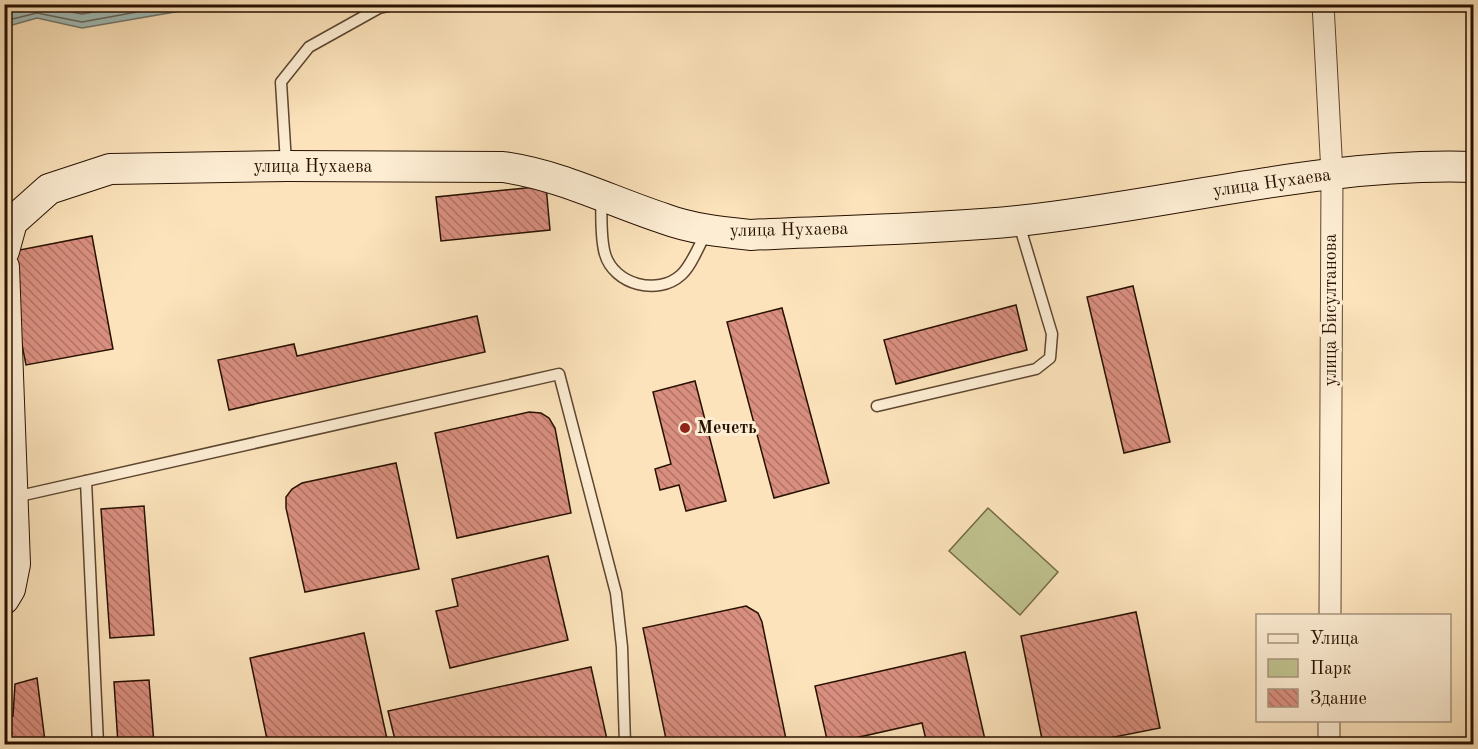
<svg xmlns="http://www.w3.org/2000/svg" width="1478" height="749" font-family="'Old Standard TT',serif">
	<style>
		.green { fill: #c0c38f; stroke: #746a48; stroke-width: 1.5 }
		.water { fill: #a1bdb9; stroke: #71786f; stroke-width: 1.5 }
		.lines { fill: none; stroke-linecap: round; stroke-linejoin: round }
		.shore { stroke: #64675c; stroke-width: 1.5 }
		.building { fill: url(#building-back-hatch); stroke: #281100; stroke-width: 1.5 }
		.lane-casing { stroke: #5d462f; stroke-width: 13 }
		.street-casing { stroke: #5d462f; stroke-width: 23 }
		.secondary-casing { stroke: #281100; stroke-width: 32 }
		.lane { stroke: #fdedd3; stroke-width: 10 }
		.street { stroke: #fdedd3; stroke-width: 21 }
		.secondary { stroke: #fdedd3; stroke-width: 30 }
		.poi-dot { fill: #8f2418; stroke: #fdedd3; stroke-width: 2 }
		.labels { text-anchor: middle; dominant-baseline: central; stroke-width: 6; stroke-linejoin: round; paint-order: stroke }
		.street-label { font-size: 18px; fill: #281100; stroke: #fdedd3 }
		.poi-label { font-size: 18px; font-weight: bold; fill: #281100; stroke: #fdedd3; text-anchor: start }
	</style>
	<defs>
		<pattern id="building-back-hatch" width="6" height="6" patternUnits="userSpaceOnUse" patternTransform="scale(1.5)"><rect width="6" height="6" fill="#d98f7f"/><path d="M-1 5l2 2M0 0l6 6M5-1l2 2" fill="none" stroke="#b07366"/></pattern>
	</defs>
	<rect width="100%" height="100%" fill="#fce3bb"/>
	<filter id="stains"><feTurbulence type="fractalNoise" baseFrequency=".00333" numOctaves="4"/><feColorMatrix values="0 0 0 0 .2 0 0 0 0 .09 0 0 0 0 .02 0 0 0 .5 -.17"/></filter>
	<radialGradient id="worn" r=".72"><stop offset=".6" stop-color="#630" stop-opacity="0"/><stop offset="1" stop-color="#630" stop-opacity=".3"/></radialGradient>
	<!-- green -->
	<polygon class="green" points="988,508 1058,572 1020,615 949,551"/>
	<!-- water -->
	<polygon class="water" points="5,4 215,4 215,5 82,28 37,18 5,27"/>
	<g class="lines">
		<!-- shore -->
		<g class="shore">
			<polyline points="4,13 37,5 82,14 138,4"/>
			<polyline points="4,21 37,13 82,22 181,4"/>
		</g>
	</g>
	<!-- building -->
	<g class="building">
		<polygon points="546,186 550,230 441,241 436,197"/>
		<polygon points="92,236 113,349 26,365 4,253"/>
		<polygon points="1133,286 1170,442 1124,453 1087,297"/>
		<polygon points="1016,305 1027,350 896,384 884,340"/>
		<polygon points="782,308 829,483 774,498 727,322"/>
		<polygon points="477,316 485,352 229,410 218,360 294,344 297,356"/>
		<polygon points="695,381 726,501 686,511 679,485 660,490 655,469 671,464 653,392"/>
		<polygon points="529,412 541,413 549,418 555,428 571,513 457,538 435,433"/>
		<polygon points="396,463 419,569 305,592 286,508 286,497 292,489 302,483"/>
		<polygon points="144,506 154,635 110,638 101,509"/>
		<polygon points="548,556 568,640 450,668 436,611 458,606 452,579"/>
		<polygon points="746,606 758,613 762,622 787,744 667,744 643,628"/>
		<polygon points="1136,612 1160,728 1079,744 1043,744 1021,636"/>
		<polygon points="364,633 387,739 360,744 268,744 250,658"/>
		<polygon points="965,652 986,744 927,744 922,723 828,744 815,686"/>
		<polygon points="591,667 608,744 396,744 388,711"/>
		<polygon points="37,678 45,741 4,744 4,717 13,716 15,684"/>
		<polygon points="149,680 154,744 118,744 114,682"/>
	</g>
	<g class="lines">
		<!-- lane casing -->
		<g class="lane-casing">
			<g id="lane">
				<polyline points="286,163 281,82 309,47 379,8 397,4"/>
				<path d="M601,198C602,216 600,237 605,254C614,285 658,296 681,275C692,265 699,245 707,231"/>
				<polyline points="877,406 1036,369 1050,358 1052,334 1019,224"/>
				<polyline points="86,481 98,744"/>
				<polyline points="15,497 559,374 616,593 622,647 625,744"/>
			</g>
		</g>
		<!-- street casing -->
		<g class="street-casing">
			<g id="street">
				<polyline points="1323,4 1332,174 1330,616"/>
				<polyline points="1329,744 1329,720"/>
			</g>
		</g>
		<!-- secondary casing -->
		<g class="secondary-casing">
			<g id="secondary">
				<path d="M4,251L12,222L49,189L110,169L287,166L503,167C560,175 610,201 665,219C692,229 722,232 751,235C839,230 930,230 1018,221C1170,205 1320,162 1474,167"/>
				<polyline points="4,267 15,564 10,589 4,599"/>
			</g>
		</g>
		<!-- lane -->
		<use href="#lane" class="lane"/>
		<!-- street -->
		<use href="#street" class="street"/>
		<!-- secondary -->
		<use href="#secondary" class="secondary"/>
	</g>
	<!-- markers -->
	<circle class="poi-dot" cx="685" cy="428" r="6"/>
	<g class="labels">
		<!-- street labels -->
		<g class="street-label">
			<text x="313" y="167">улица Нухаева</text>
			<text transform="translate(1272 183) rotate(-8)">улица Нухаева</text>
			<text transform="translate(789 230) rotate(-1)">улица Нухаева</text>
			<text transform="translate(1331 310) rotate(-90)">улица Бисултанова</text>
		</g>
		<!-- poi labels -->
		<g class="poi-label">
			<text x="697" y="428">Мечеть</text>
		</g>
	</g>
	<!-- margin -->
	<rect width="1478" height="749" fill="none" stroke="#fce3bb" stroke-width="24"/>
	<rect x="6" y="6" width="1466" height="737" fill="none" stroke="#281100" stroke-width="3"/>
	<rect x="12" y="12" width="1454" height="725" fill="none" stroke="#281100" stroke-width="1.5"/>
	<!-- legend -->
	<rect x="1256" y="614" width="195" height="108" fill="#fdedd3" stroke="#a8957f" stroke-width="1.5"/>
	<rect x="1268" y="634" width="30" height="9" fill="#fdedd3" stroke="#a8957f" stroke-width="1.5"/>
	<text x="1310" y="644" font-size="18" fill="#281100">Улица</text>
	<rect x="1268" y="659" width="30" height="18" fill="#c0c38f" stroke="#a8957f" stroke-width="1.5"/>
	<text x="1310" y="674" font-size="18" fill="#281100">Парк</text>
	<rect x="1268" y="689" width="30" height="18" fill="url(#building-back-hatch)" stroke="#a8957f" stroke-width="1.5"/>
	<text x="1310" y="704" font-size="18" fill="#281100">Здание</text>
	<rect width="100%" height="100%" filter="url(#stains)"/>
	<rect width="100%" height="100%" fill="url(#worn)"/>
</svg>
